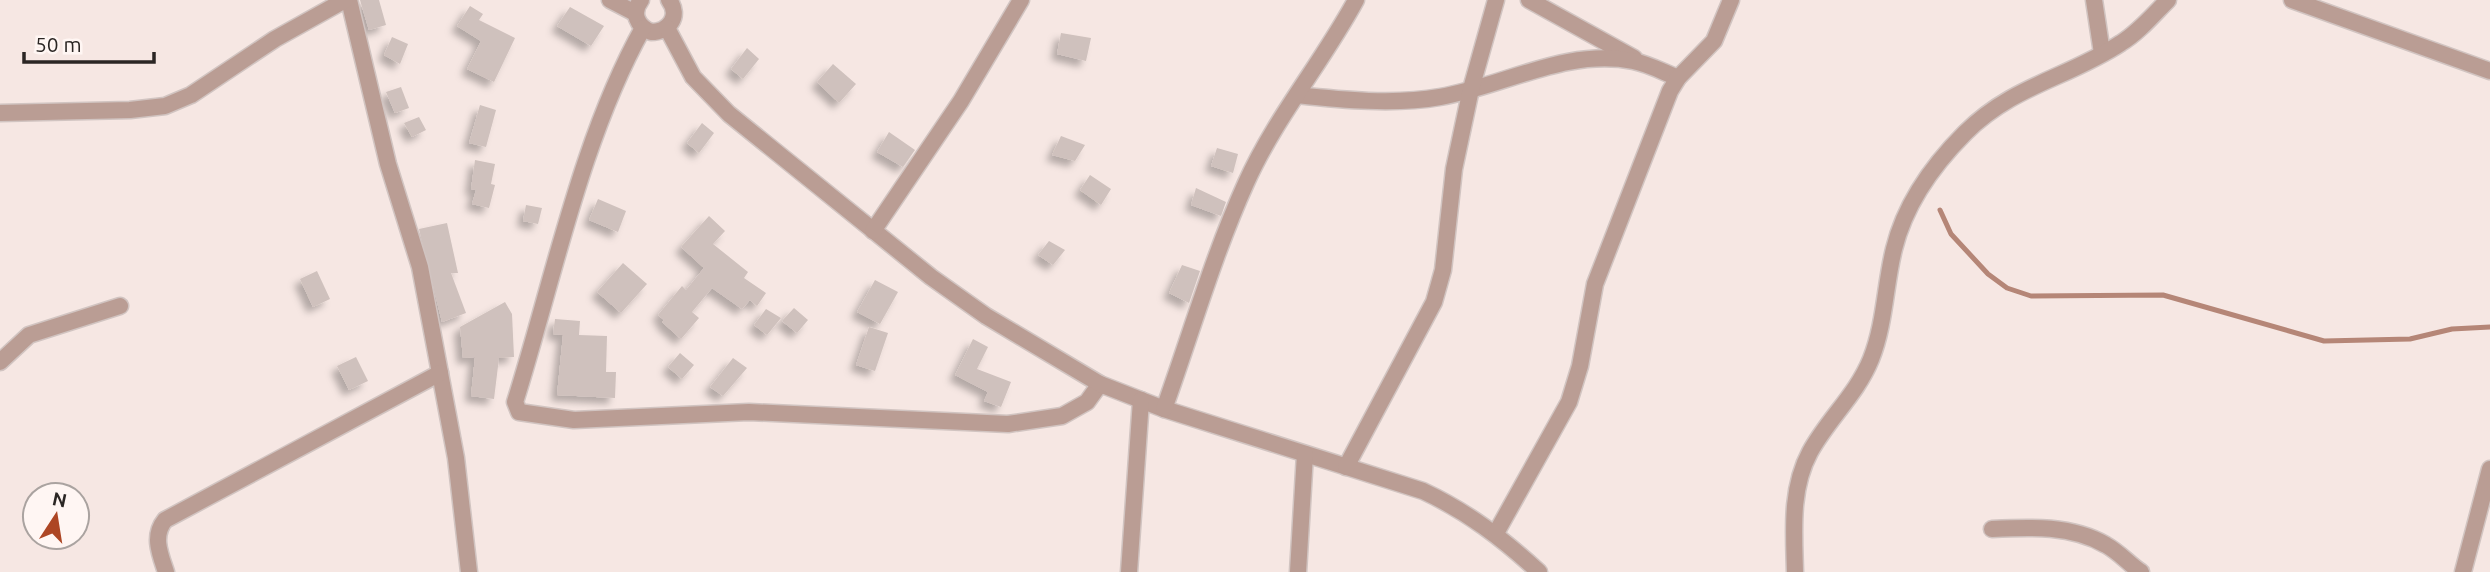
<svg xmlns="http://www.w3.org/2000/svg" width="2490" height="572" font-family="Ubuntu,sans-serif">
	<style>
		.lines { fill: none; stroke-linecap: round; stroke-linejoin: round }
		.stream { stroke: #b58677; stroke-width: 5 }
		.building { fill: #cfc1bd; filter: url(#shadow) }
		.street-casing { stroke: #d1c4c1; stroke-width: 19 }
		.street { stroke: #ba9d94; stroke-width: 16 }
	</style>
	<defs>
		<filter id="shadow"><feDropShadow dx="-6" dy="6" stdDeviation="3.5" flood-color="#0004"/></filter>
	</defs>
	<rect width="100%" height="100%" fill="#f6e7e3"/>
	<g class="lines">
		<!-- stream -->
		<polyline class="stream" points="1940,210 1951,234 1988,274 2007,288 2031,296 2163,295 2324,341 2410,339 2452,329 2490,327"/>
	</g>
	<!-- building -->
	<g class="building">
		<polygon points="360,0 379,0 386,25 369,30"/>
		<polygon points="470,6 483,14 479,20 515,38 494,82 467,69 481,41 457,26"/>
		<polygon points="570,7 604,26 591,46 557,26"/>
		<polygon points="1061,33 1091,38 1086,61 1057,54"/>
		<polygon points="392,37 408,44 400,64 384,55"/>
		<polygon points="747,48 759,59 743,79 731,69"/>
		<polygon points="833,64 856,84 839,103 817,82"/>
		<polygon points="401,87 409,108 395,113 386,92"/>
		<polygon points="480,105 496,110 486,147 469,143"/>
		<polygon points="419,117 426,130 412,137 404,123"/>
		<polygon points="702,123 714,133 699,153 687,143"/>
		<polygon points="889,132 915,150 903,167 877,152"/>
		<polygon points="1061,136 1085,145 1075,161 1052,155"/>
		<polygon points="1217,148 1238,154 1233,173 1211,166"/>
		<polygon points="475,160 495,164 491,184 495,185 489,208 472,204 476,190 471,189"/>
		<polygon points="1090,175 1111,189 1101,205 1080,190"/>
		<polygon points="1196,188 1226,202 1221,216 1191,205"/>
		<polygon points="598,199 626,211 618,232 589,220"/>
		<polygon points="526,205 542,208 538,224 523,221"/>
		<polygon points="709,216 725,231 713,244 748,272 744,278 766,293 757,306 750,300 742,309 712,288 692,312 699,318 681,339 662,322 664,320 658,315 682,286 686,290 704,268 681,247"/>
		<polygon points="447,223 458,273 451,273 466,313 442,322 419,229"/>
		<polygon points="1049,241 1065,250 1053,265 1038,255"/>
		<polygon points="623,263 647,284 621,313 597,292"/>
		<polygon points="1182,265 1200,271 1189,303 1169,293"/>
		<polygon points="317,271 330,299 313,307 300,279"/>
		<polygon points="875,280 898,292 880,324 857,312"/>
		<polygon points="505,302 512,314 514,357 499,358 494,399 471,396 475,357 463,358 460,327"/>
		<polygon points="794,308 808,320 797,333 782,321"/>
		<polygon points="766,309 781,318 767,335 754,325"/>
		<polygon points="555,319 580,321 579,335 607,336 606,372 616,372 615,398 557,395 563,335 553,334"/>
		<polygon points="869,327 888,333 875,371 856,365"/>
		<polygon points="973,339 988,347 977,369 1011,382 1001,407 984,401 988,392 955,375"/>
		<polygon points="680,353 694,365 682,379 668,367"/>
		<polygon points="356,357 368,381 349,390 337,366"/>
		<polygon points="733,358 747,368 723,396 710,387"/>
	</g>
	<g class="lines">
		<!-- street casing -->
		<g class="street-casing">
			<g id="street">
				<polyline points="349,0 388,164 420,267 456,458 469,572"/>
				<polyline points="610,0 635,13"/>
				<path d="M641,0C631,13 637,26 651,32C669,32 681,16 669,0"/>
				<polyline points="1529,0 1634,58"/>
				<polyline points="2094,0 2102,53"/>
				<polyline points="2292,0 2490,71"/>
				<path d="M643,28C581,139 553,281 515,402L519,412L574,420L749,412L1008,424L1062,416L1087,402L1100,384"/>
				<path d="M667,28L693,77L729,114L931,277L986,316L1100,384L1164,409L1423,491C1468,512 1503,539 1539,572"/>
				<path d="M1297,95C1343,100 1394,105 1440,97C1504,86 1566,48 1633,61C1649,64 1663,72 1678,78"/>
				<polyline points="0,113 130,110 165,106 191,95 275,39 345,0"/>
				<polyline points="873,231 961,101 1021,0"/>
				<polyline points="0,362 29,335 120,306"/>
				<path d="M1164,409C1191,334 1213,256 1246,183C1275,118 1322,63 1356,0"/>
				<polyline points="1346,467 1434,302 1443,270 1454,169 1471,89 1496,0"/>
				<path d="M1992,529C2030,527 2072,525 2106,545C2119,552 2129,564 2141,572"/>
				<polyline points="1496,533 1569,402 1580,366 1595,284 1670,91 1678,78 1714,41 1731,0"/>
				<path d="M166,572C160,554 152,536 165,520L440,373"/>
				<polyline points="1129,572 1141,400"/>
				<polyline points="1298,572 1305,454"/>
				<path d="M1795,572C1794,532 1790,489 1810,452C1828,419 1857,394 1871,359C1885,324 1885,285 1894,249C1905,204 1933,165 1965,133C2013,85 2068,78 2121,43C2139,32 2153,15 2168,0"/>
				<polyline points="2463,572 2490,469"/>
			</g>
		</g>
		<!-- street -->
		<use href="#street" class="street"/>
	</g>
	<!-- north arrow -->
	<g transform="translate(56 516) rotate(12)"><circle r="33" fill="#fff6f3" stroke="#aaa3a0" stroke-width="2"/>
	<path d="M0-5L12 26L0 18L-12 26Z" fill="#ad4624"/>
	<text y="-10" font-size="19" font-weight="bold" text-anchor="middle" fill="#2b2624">N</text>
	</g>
	<!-- scale -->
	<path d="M24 52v10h130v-10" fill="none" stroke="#2b2624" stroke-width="3.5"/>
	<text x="35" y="52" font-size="21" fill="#2b2624" stroke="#fff6f3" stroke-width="5" paint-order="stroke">50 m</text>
</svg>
